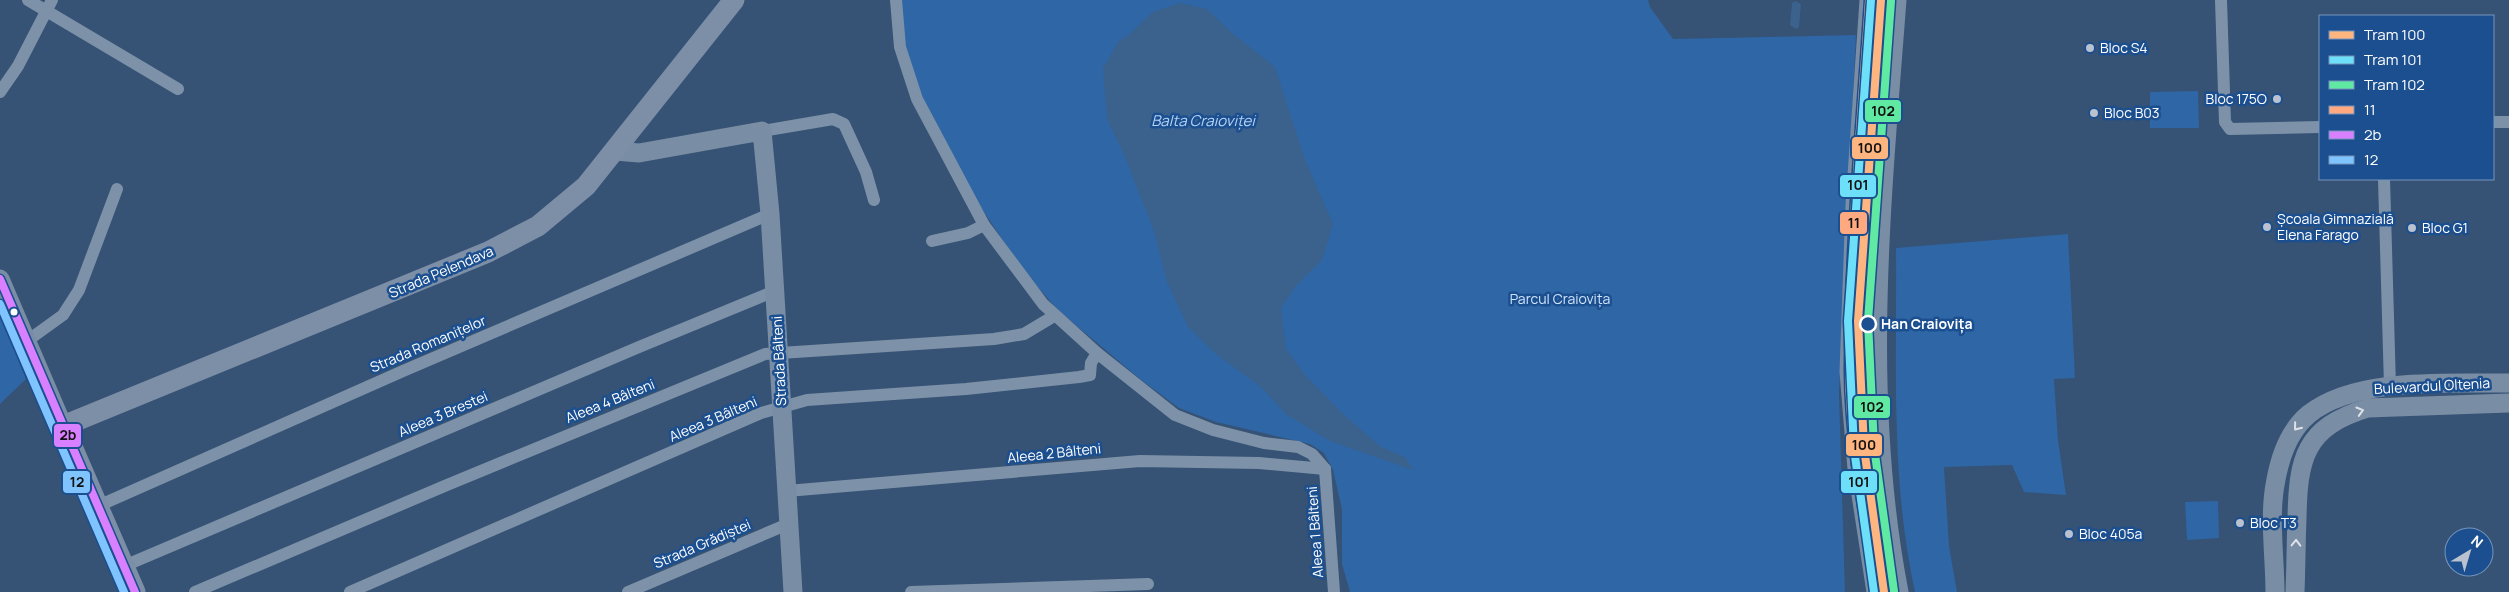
<svg xmlns="http://www.w3.org/2000/svg" width="2509" height="592" viewBox="0 0 2509 592" font-family="Manrope,sans-serif">
<rect width="100%" height="100%" fill="#365274"/>
<g fill="#2f66a5">
<polygon points="901,0 1648,0 1650,7 1673,39 1856,35 1839,393 1845,592 1350,592 1342,564 1342,509 1333,470 1324,453 1310,444 1216,422 1179,408 1140,379 1059,311 1024,272 968,188 922,96 905,46"/>
<polygon points="2198,91 2199,128 2150,128 2150,92"/>
<path d="M 2068,234 L 2075,378 L 2054,379 L 2058,440 L 2066,495 L 2024,492 L 2012,465 L 1944,467 L 1949,546 L 1957,592 L 1915,592 C 1890,478 1897,363 1896,248 Z"/>
<polygon points="0,316 26,379 0,404"/>
<polygon points="2218,501 2219,538 2187,540 2185,502"/>
</g>
<g fill="#3b618d">
<polygon points="1795,1 1801,4 1799,27 1796,29 1790,25 1792,3"/>
<polygon points="1180,3 1207,9 1232,33 1275,67 1305,160 1333,224 1322,260 1295,287 1281,308 1286,349 1306,376 1344,415 1381,447 1405,457 1413,470 1330,441 1287,415 1261,387 1217,355 1188,327 1167,282 1154,231 1123,152 1107,119 1103,68 1119,41 1130,34 1153,12"/>
</g>
<g fill="none" stroke-linecap="round" stroke-linejoin="round">
<g stroke="#7d92a8" stroke-width="12">
<polyline points="28,0 178,89"/>
<polyline points="896,0 900,47 917,99 984,225 1043,304 1097,353 1175,415 1213,430 1264,443 1298,447 1312,454 1325,469"/>
<polyline points="2221,0 2225,122 2230,129 2320,127"/>
<polyline points="0,92 18,66 52,0"/>
<polyline points="2493,122 2509,122"/>
<polyline points="762,131 833,119 844,124 866,172 874,200"/>
<polyline points="2384,179 2390,386"/>
<polyline points="932,241 968,233 984,225"/>
<polyline points="27,341 63,315 79,290 117,189"/>
<polyline points="1325,469 1334,592"/>
<polyline points="787,491 1140,461 1259,463 1325,469"/>
<polyline points="98,506 403,371 770,214"/>
<polyline points="124,566 639,347 775,291"/>
<polyline points="195,592 447,485 765,354 994,339 1024,334 1054,316"/>
<polyline points="350,592 761,413 807,400 966,389 1079,377 1090,375 1091,363 1097,353"/>
<polyline points="628,592 788,524"/>
<polyline points="911,592 1148,584"/>
</g>
<g stroke="#798da4" stroke-width="19">
<polyline points="1869,0 1855,205 1849,372 1857,469 1876,592"/>
<path d="M 1897,0 C 1882,197 1861,396 1899,592"/>
<polyline points="615,151 639,153 762,131 770,214 793,592"/>
<polyline points="0,279 63,426"/>
<path d="M 2275,592 C 2275,559 2269,518 2275,485 C 2279,460 2288,431 2309,414 C 2357,376 2450,384 2509,383"/>
<path d="M 2295,592 C 2296,568 2296,543 2297,519 C 2298,459 2304,427 2368,408 L 2509,403"/>
</g>
<polyline stroke="#7d8ea7" stroke-width="21" points="135,592 63,426 488,252 538,226 586,186 734,0"/>
<defs>
<path id="bus-1" d="M 1869,0 C 1861,123 1849,247 1849,370 C 1849,442 1865,521 1876,592"/>
<polyline id="bus-2" points="0,279 135,592"/>
<polyline id="bus-3" points="0,304 124,592"/>
</defs>
<use href="#bus-1" stroke="#1b4f8f" stroke-width="11"/>
<use href="#bus-2" stroke="#1b4f8f" stroke-width="11"/>
<use href="#bus-3" stroke="#1b4f8f" stroke-width="11"/>
<use href="#bus-1" stroke="#ffa980" stroke-width="8"/>
<use href="#bus-2" stroke="#d880ff" stroke-width="8"/>
<use href="#bus-3" stroke="#80c4ff" stroke-width="8"/>
<defs>
<polyline id="tram-1" points="1881,0 1858,321 1864,448 1884,592"/>
<polyline id="tram-2" points="1871,0 1848,321 1854,449 1874,592"/>
<polyline id="tram-3" points="1891,1 1868,321 1874,447 1894,591"/>
</defs>
<use href="#tram-1" stroke="#1b4f8f" stroke-width="11"/>
<use href="#tram-2" stroke="#1b4f8f" stroke-width="11"/>
<use href="#tram-3" stroke="#1b4f8f" stroke-width="11"/>
<use href="#tram-1" stroke="#ffb580" stroke-width="8"/>
<use href="#tram-2" stroke="#6ddff8" stroke-width="8"/>
<use href="#tram-3" stroke="#60e9a3" stroke-width="8"/>
</g>
<defs><path id="oneway-chevron" d="M-2-3.5L2.5 0L-2 3.5" fill="none" stroke-width="1.6" stroke-linecap="round" stroke-linejoin="round" transform="scale(1.25)"/></defs>
<g stroke="#dee2e8">
<use href="#oneway-chevron" transform="translate(2360 411) rotate(-16)"/>
<use href="#oneway-chevron" transform="translate(2297 427) rotate(129)"/>
<use href="#oneway-chevron" transform="translate(2296 543) rotate(-89)"/>
</g>
<g fill="#b9c2ce" stroke="#1b4f8f" stroke-width="2">
<circle cx="2090" cy="48" r="5"/>
<circle cx="2277" cy="99" r="5"/>
<circle cx="2094" cy="113" r="5"/>
<circle cx="2267" cy="227" r="5"/>
<circle cx="2412" cy="228" r="5"/>
<circle cx="2240" cy="523" r="5"/>
<circle cx="2069" cy="534" r="5"/>
</g>
<circle fill="#fff" stroke="#1b4f8f" stroke-width="2" cx="14" cy="312" r="4.5"/>
<circle fill="#1b4f8f" stroke="#fff" stroke-width="2.5" cx="1868" cy="324" r="8"/>
<g text-anchor="middle" stroke-width="5" stroke-linejoin="round" paint-order="stroke">
<g font-size="14" fill="#fff" stroke="#1b4f8f" text-anchor="start">
<text x="2100" y="53">Bloc S4</text>
<text x="2267" y="104" text-anchor="end">Bloc 175O</text>
<text x="2104" y="118">Bloc B03</text>
<text x="2277" y="224">Școala Gimnazială<tspan x="2277" dy="16">Elena Farago</tspan></text>
<text x="2422" y="233">Bloc G1</text>
<text x="2250" y="528">Bloc T3</text>
<text x="2079" y="539">Bloc 405a</text>
</g>
<g font-size="14" fill="#fff" stroke="#1b4f8f">
<text transform="translate(441 272) rotate(-23)" y="5">Strada Pelendava</text>
<text transform="translate(428 344) rotate(-23)" y="5">Strada Romanițelor</text>
<text transform="translate(779 361) rotate(-93)" y="5">Strada Bâlteni</text>
<text transform="translate(2432 386) rotate(-3)" y="5">Bulevardul Oltenia</text>
<text transform="translate(610 401) rotate(-22)" y="5">Aleea 4 Bâlteni</text>
<text transform="translate(443 414) rotate(-23)" y="5">Aleea 3 Brestei</text>
<text transform="translate(713 419) rotate(-23)" y="5">Aleea 3 Bâlteni</text>
<text transform="translate(1054 453) rotate(-6)" y="5">Aleea 2 Bâlteni</text>
<text transform="translate(1315 532) rotate(-94)" y="5">Aleea 1 Bâlteni</text>
<text transform="translate(702 544) rotate(-23)" y="5">Strada Grădiștei</text>
</g>
<g font-size="14" fill="#cfe3fa" stroke="#1b4f8f">
<text x="1560" y="304">Parcul Craiovița</text>
</g>
<g font-size="14" font-weight="bold" fill="#fff" stroke="#1b4f8f" text-anchor="start">
<text x="1881" y="329">Han Craiovița</text>
</g>
<g font-size="15" font-style="italic" fill="#b5d3f5" stroke="#1b4f8f">
<text x="1203" y="126">Balta Craioviței</text>
</g>
</g>
<g stroke="#1b4f8f" stroke-width="2">
<rect x="1864" y="99" width="38" height="24" rx="5" fill="#60e9a3"/>
<rect x="1851" y="136" width="38" height="24" rx="5" fill="#ffb580"/>
<rect x="1839" y="174" width="38" height="24" rx="5" fill="#6ddff8"/>
<rect x="1839" y="211" width="29" height="24" rx="5" fill="#ffa980"/>
<rect x="1853" y="395" width="38" height="24" rx="5" fill="#60e9a3"/>
<rect x="53" y="423" width="29" height="25" rx="5" fill="#d880ff"/>
<rect x="1845" y="433" width="38" height="24" rx="5" fill="#ffb580"/>
<rect x="1840" y="470" width="38" height="24" rx="5" fill="#6ddff8"/>
<rect x="62" y="470" width="29" height="24" rx="5" fill="#80c4ff"/>
</g>
<g font-size="14" text-anchor="middle" font-weight="bold" fill="#111">
<text x="1883" y="116">102</text>
<text x="1870" y="153">100</text>
<text x="1858" y="190">101</text>
<text x="1854" y="228">11</text>
<text x="1872" y="412">102</text>
<text x="68" y="440">2b</text>
<text x="1864" y="450">100</text>
<text x="1859" y="487">101</text>
<text x="77" y="487">12</text>
</g>
<rect x="2319" y="15" width="175" height="165" fill="#1b4f8f" stroke="#7695bc"/>
<rect x="2329" y="31" width="25" height="8" fill="#ffb580" stroke="#7695bc"/>
<text x="2364" y="40" font-size="15" fill="#ffffff">Tram 100</text>
<rect x="2329" y="56" width="25" height="8" fill="#6ddff8" stroke="#7695bc"/>
<text x="2364" y="65" font-size="15" fill="#ffffff">Tram 101</text>
<rect x="2329" y="81" width="25" height="8" fill="#60e9a3" stroke="#7695bc"/>
<text x="2364" y="90" font-size="15" fill="#ffffff">Tram 102</text>
<rect x="2329" y="106" width="25" height="8" fill="#ffa980" stroke="#7695bc"/>
<text x="2364" y="115" font-size="15" fill="#ffffff">11</text>
<rect x="2329" y="131" width="25" height="8" fill="#d880ff" stroke="#7695bc"/>
<text x="2364" y="140" font-size="15" fill="#ffffff">2b</text>
<rect x="2329" y="156" width="25" height="8" fill="#80c4ff" stroke="#7695bc"/>
<text x="2364" y="165" font-size="15" fill="#ffffff">12</text>
<g transform="translate(2469 552) rotate(38)"><circle r="24" fill="#1b4f8f" stroke="#7695bc"/>
<path d="M0-4L9 19L0 12L-9 19Z" fill="#b9c2ce"/>
<text y="-8" font-size="14" font-weight="bold" text-anchor="middle" fill="#ffffff">N</text>
</g>
</svg>
